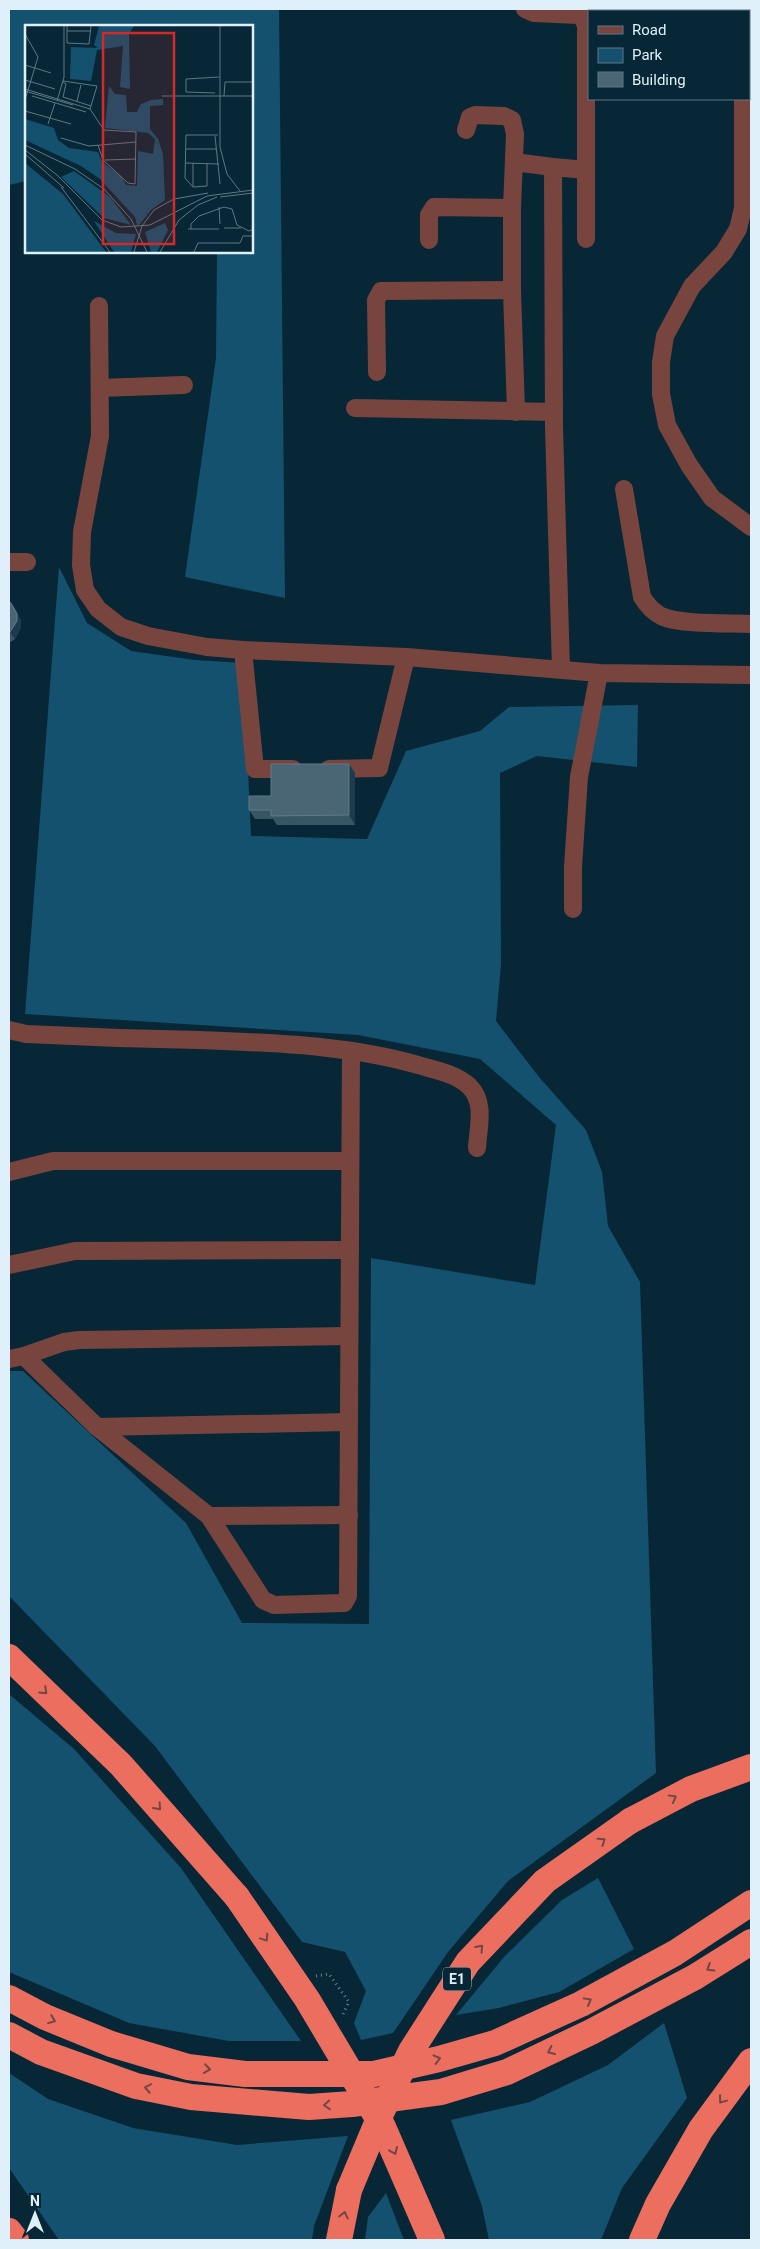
<svg xmlns="http://www.w3.org/2000/svg" width="760" height="2249" viewBox="0 0 760 2249" font-family="Roboto,sans-serif">
<rect width="100%" height="100%" fill="#082736"/>
<g fill="#13516f">
<polygon points="9,9 279,9 285,598 185,577 216,358 217,251 251,251 251,26 26,26 26,181 9,185"/>
<polygon points="59,567 87,623 131,651 195,660 243,663 251,836 367,839 406,751 480,731 509,707 638,705 637,767 537,756 500,773 501,964 496,1021 539,1077 586,1130 602,1172 608,1226 640,1282 656,1773 508,1881 448,1952 393,2033 361,2040 354,2023 366,1991 345,1952 302,1942 155,1746 9,1596 9,1371 23,1371 186,1523 242,1623 369,1624 371,1258 535,1285 556,1125 480,1059 358,1035 25,1014"/>
<polygon points="9,1694 74,1749 181,1868 301,2041 229,2041 129,2023 9,1972"/>
<polygon points="598,1878 634,1949 559,1992 499,2008 456,2015 504,1957 562,1900"/>
<polygon points="664,2023 687,2098 622,2188 601,2240 489,2240 482,2206 451,2120 530,2102 608,2065"/>
<polygon points="9,2073 48,2099 133,2128 237,2145 348,2136 314,2226 312,2240 59,2240 9,2168"/>
<polygon points="386,2193 404,2240 365,2240 368,2217"/>
</g>
<g fill="none" stroke-linecap="round" stroke-linejoin="round">
<polyline stroke="#68818d" stroke-width="3" stroke-dasharray="1 4" stroke-linecap="butt" points="316,1976 329,1974 349,2002 342,2016"/>
<g stroke="#78453e" stroke-width="18">
<polyline points="525,9 534,13 578,15 582,17 586,25 586,170 553,167 554,427 561,669"/>
<polyline points="747,11 748,9"/>
<polyline points="743,99 743,208 738,229 724,252 692,286 665,336 661,362 661,394 667,425 689,465 712,498 751,527"/>
<polyline points="466,130 470,117 475,115 504,116 512,120 515,134 512,208"/>
<polyline points="514,162 553,167"/>
<polyline points="586,239 586,170"/>
<polyline points="429,240 429,215 434,207 512,208 512,290"/>
<polyline points="99,306 100,436 82,532 81,565 85,590 98,609 121,627 148,636 207,647 243,650 406,657 599,673 751,675"/>
<polyline points="377,372 376,300 381,291 512,290 516,412"/>
<polyline points="100,388 184,385"/>
<polyline points="355,408 554,412"/>
<path d="M 624,489 L 642,597 C 647,605 652,611 661,616 C 680,625 729,623 751,624"/>
<polyline points="9,562 27,562"/>
<polyline points="243,650 255,769 293,769"/>
<polyline points="329,769 379,768 406,657"/>
<polyline points="573,909 573,867 579,777 599,673"/>
<path d="M 9,1030 L 26,1034 C 84,1037 142,1039 200,1040 C 275,1043 353,1045 425,1067 C 440,1071 457,1075 469,1086 C 486,1102 478,1128 477,1148"/>
<polyline points="9,1172 53,1161 350,1161"/>
<polyline points="9,1265 75,1251 350,1250"/>
<polyline points="24,1356 64,1342 79,1340 349,1336"/>
<polyline points="9,1359 24,1356 97,1427 209,1516 263,1600 274,1605 344,1603 348,1596 351,1051"/>
<polyline points="97,1427 349,1422"/>
<polyline points="209,1516 349,1515"/>
</g>
<g stroke="#ec6e5e" stroke-width="26">
<polyline points="9,1657 121,1765 237,1897"/>
<polyline points="630,1821 691,1789 751,1767"/>
<polyline points="9,1998 45,2017 111,2044 188,2067 245,2074 374,2074 439,2059 495,2043 581,2004 675,1953 751,1903"/>
<polyline points="9,2035 41,2052 136,2086 191,2097 249,2102 309,2107 352,2104 441,2092 507,2072 591,2032 695,1977 751,1942"/>
<polyline points="9,2231 16,2240"/>
<polyline points="339,2240 349,2190"/>
<polyline points="642,2240 658,2204 701,2129 751,2061"/>
</g>
<g stroke="#ec6e5e" stroke-width="26">
<polyline points="237,1897 307,1999 383,2127 432,2240"/>
<polyline points="349,2190 382,2111 411,2051 468,1962 545,1881 630,1821"/>
</g>
</g>
<g fill="#385564">
<polygon points="9,602 16,610 21,621 21,628 15,639 9,643"/>
<polygon points="349,764 355,773 355,825 277,825 273,819 255,819 249,810"/>
</g>
<g fill="#1d3b4b">
<polygon points="11,603 16,610 21,621 21,628 15,639 10,632"/>
<polygon points="349,764 355,773 355,825 349,815"/>
</g>
<g fill="#4a6574" stroke="#617b89">
<polygon points="9,602 11,603 17,614 17,621 10,632 9,633"/>
<polygon points="271,764 349,764 349,815 271,816 271,810 249,810 249,796 271,796"/>
</g>
<defs><path id="oneway-chevron" d="M-2-3.5L2.5 0L-2 3.5" fill="none" stroke-width="1.6" stroke-linecap="round" stroke-linejoin="round" transform="scale(1.25)"/></defs>
<g stroke="#6f4748">
<use href="#oneway-chevron" transform="translate(44 1691) rotate(44)"/>
<use href="#oneway-chevron" transform="translate(673 1798) rotate(-29)"/>
<use href="#oneway-chevron" transform="translate(158 1807) rotate(48)"/>
<use href="#oneway-chevron" transform="translate(602 1841) rotate(-35)"/>
<use href="#oneway-chevron" transform="translate(265 1938) rotate(56)"/>
<use href="#oneway-chevron" transform="translate(480 1948) rotate(-48)"/>
<use href="#oneway-chevron" transform="translate(710 1968) rotate(148)"/>
<use href="#oneway-chevron" transform="translate(588 2001) rotate(-29)"/>
<use href="#oneway-chevron" transform="translate(52 2020) rotate(22)"/>
<use href="#oneway-chevron" transform="translate(551 2051) rotate(155)"/>
<use href="#oneway-chevron" transform="translate(437 2059) rotate(-14)"/>
<use href="#oneway-chevron" transform="translate(207 2069) rotate(8)"/>
<use href="#oneway-chevron" transform="translate(148 2088) rotate(-169)"/>
<use href="#oneway-chevron" transform="translate(722 2100) rotate(127)"/>
<use href="#oneway-chevron" transform="translate(327 2105) rotate(176)"/>
<use href="#oneway-chevron" transform="translate(394 2151) rotate(67)"/>
<use href="#oneway-chevron" transform="translate(344 2215) rotate(-78)"/>
</g>
<g text-anchor="middle" stroke-width="4" stroke-linejoin="round" paint-order="stroke">
<rect fill="#082736" stroke="#9eb4bf" stroke-width="1" x="443" y="1967.5" width="28" height="23" rx="4"/>
<g font-size="14" font-weight="bold" fill="#dff0fa">
<text x="457" y="1984">E1</text>
</g>
</g>
<g transform="translate(25 25)">
<rect width="228" height="228" fill="#082736"/>
<path d="M 74,1 L 109,1 L 104,9 L 105,64 L 95,62 L 98,21 L 72,25 L 66,56 L 45,54 L 46,22 L 73,23 L 69,20 ZM 84,61 L 90,69 L 101,70 L 102,87 L 112,87 L 116,79 L 126,75 L 138,74 L 138,80 L 125,81 L 125,104 L 133,114 L 138,129 L 140,175 L 126,185 L 115,199 L 112,200 L 110,192 L 75,154 L 56,141 L 0,115 L 0,94 L 29,103 L 33,115 L 44,123 L 73,127 L 77,137 L 96,151 L 101,160 L 112,161 L 113,126 L 128,129 L 130,114 L 123,108 L 80,103 ZM 0,138 L 38,169 L 81,227 L 0,227 ZM 49,146 L 85,172 L 106,200 L 79,193 L 36,152 ZM 69,196 L 91,208 L 111,209 L 106,227 L 89,227 ZM 140,198 L 143,205 L 132,227 L 126,227 L 120,207 Z" fill="#13516f"/>
<path fill="none" stroke="#5e7784" stroke-width="1" d="M 42,1 L 42,18 L 64,19 L 66,1M 195,1 L 195,122 L 202,149 L 215,166M 42,6 L 66,6M 0,9 L 13,32 L 0,75M 0,40 L 26,48M 0,55 L 30,64M 38,56 L 72,61 L 65,84M 38,57 L 41,59 L 38,72 L 66,81M 0,64 L 65,84 L 79,105 L 111,107 L 110,159 L 103,158 L 78,135 L 73,120M 0,66 L 48,80M 190,68 L 161,67 L 161,54 L 194,52M 7,71 L 61,87M 137,71 L 228,71M 199,71 L 200,57 L 228,57M 32,76 L 39,52 L 39,1M 52,76 L 56,60M 0,86 L 46,99M 23,99 L 30,78M 190,111 L 195,159M 36,113 L 64,121 L 111,117M 0,120 L 50,144 L 79,164 L 106,194 L 122,227M 161,124 L 191,124M 0,125 L 32,150 L 77,195 L 96,202 L 125,200 L 182,171 L 228,165M 0,129 L 39,163M 80,135 L 111,134M 160,138 L 194,139M 182,138 L 182,161 L 168,162 L 160,153 L 161,110 L 193,110M 168,161 L 168,138M 36,162 L 85,227M 195,172 L 228,168M 194,182 L 195,199M 199,203 L 216,203M 163,204 L 194,204M 166,204 L 166,199 L 174,191 L 199,182 L 207,184 L 212,200 L 224,206 L 228,204M 109,227 L 117,201 L 129,185 L 149,174 L 183,168M 135,227 L 154,195 L 173,180 L 192,172M 169,227 L 173,218 L 215,218 L 218,211 L 228,211"/>
<path fill="#d62828" fill-opacity="0.15" stroke="#d62828" stroke-width="2.5" d="M 78,8 L 149,8 L 149,219 L 78,219 Z"/>
<rect width="228" height="228" fill="none" stroke="#dff0fa" stroke-width="2.5"/>
</g>
<rect width="760" height="2249" fill="none" stroke="#dff0fa" stroke-width="20"/>
<rect x="588" y="10" width="162" height="90" fill="#082736" stroke="#5e7784"/>
<rect x="598" y="26" width="25" height="8" fill="#78453e" stroke="#5e7784"/>
<text x="632" y="35" font-size="15" fill="#dff0fa">Road</text>
<rect x="598" y="48" width="25" height="15" fill="#13516f" stroke="#5e7784"/>
<text x="632" y="60" font-size="15" fill="#dff0fa">Park</text>
<rect x="598" y="72" width="25" height="15" fill="#4a6574" stroke="#5e7784"/>
<text x="632" y="85" font-size="15" fill="#dff0fa">Building</text>
<g transform="translate(35 2214)" stroke="#082736" stroke-width="4" paint-order="stroke">
<path d="M0-4L9 19L0 12L-9 19Z" fill="#dff0fa"/>
<text y="-8" font-size="14" font-weight="bold" text-anchor="middle" fill="#dff0fa">N</text>
</g>
</svg>
